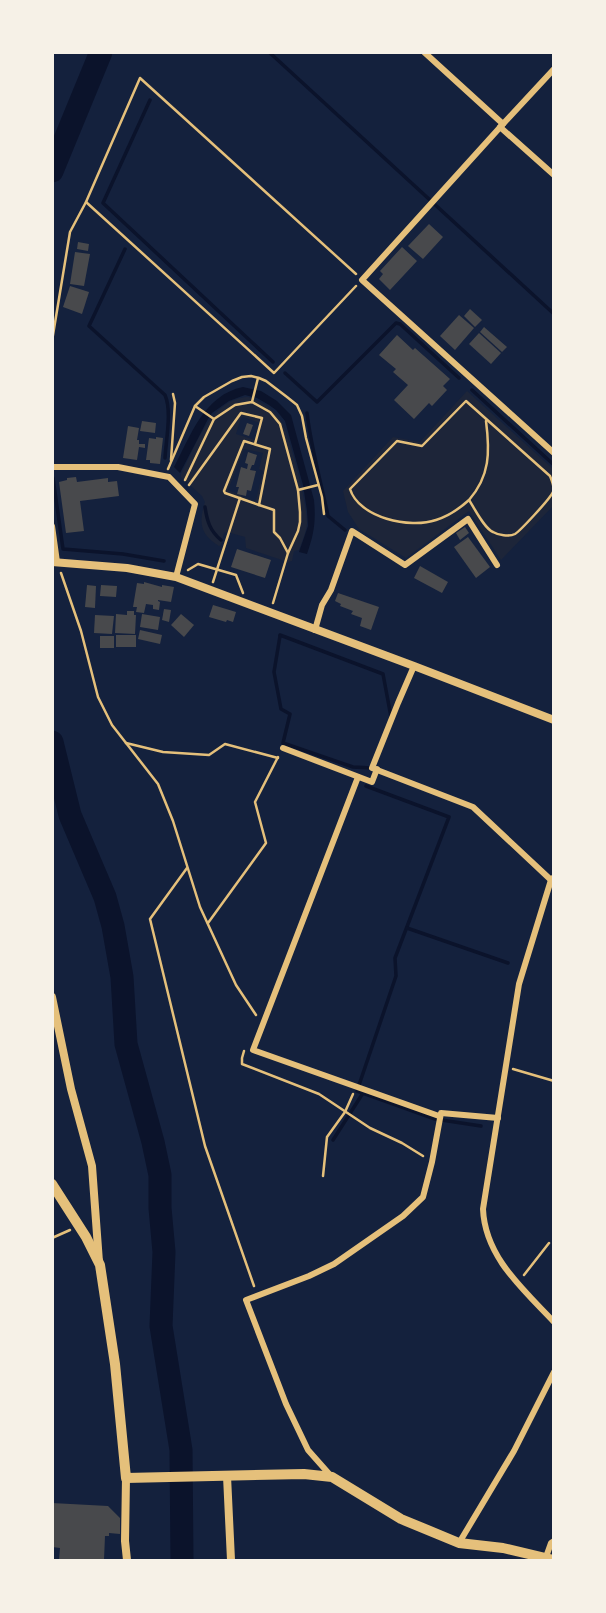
<svg xmlns="http://www.w3.org/2000/svg" width="606" height="1613" viewBox="0 0 606 1613" font-family="'Varela Round',sans-serif">
<rect width="100%" height="100%" fill="#14213d"/>
<g fill="#1d2539" fill-rule="evenodd">
<polygon points="467,391 553,469 553,506 501,560 469,511 406,558 359,529 348,512 343,491 393,437 420,442"/>
<path d="M 248,397 C 259,400 272,408 279,418 C 289,430 308,507 307,524 C 306,533 302,542 299,550 L 294,551 L 292,561 L 288,562 L 246,548 L 245,537 L 227,532 L 224,533 L 221,545 L 219,546 C 199,534 199,522 205,502 L 202,496 L 181,477 L 181,474 C 196,446 210,399 248,397 ZM 243,417 L 260,423 L 255,440 L 236,434 L 241,418 ZM 244,449 L 263,453 L 259,469 L 263,471 L 256,500 L 254,501 L 228,490 Z"/>
</g>
<path fill="#0b132b" d="M 243,387 L 261,391 L 277,401 L 291,415 L 314,500 C 316,522 314,534 307,554 L 299,552 L 308,526 L 307,511 L 303,485 L 285,421 L 276,410 L 269,405 L 257,398 L 245,395 L 229,401 L 212,413 L 208,419 L 180,473 L 174,467 C 191,435 204,395 243,387 Z"/>
<g fill="none" stroke-linecap="round" stroke-linejoin="round">
<g stroke="#0b132b" stroke-width="3.5">
<polyline points="269,52 554,314"/>
<polyline points="150,100 103,203 273,362"/>
<path d="M 125,249 L 89,326 L 165,395 C 172,411 166,440 165,458"/>
<polyline points="285,373 317,402 396,323 400,324 459,378"/>
<polyline points="472,390 554,465"/>
<path d="M 307,413 C 311,448 321,482 328,516 L 345,530"/>
<polyline points="53,478 63,549 123,554 164,561"/>
<path d="M 205,507 C 207,521 210,531 221,540"/>
<polyline points="280,635 383,674 391,717"/>
<polyline points="280,636 274,672 281,709 290,714 283,743 353,767 372,768"/>
<polyline points="366,786 449,817 395,958 396,976 357,1091 435,1119 481,1126"/>
<polyline points="407,928 508,963"/>
<polyline points="333,1140 363,1093"/>
</g>
<g stroke="#0b132b" stroke-width="23">
<polyline points="52,171 101,52"/>
<polyline points="52,742 70,815 105,897 113,926 122,977 126,1044 153,1142 160,1175 160,1208 164,1252 161,1326 181,1450 182,1560"/>
</g>
</g>
<g fill="#48494c">
<polygon points="429,224 443,237 423,259 408,246"/>
<polygon points="78,242 89,244 88,251 77,249"/>
<polygon points="402,247 417,261 390,290 379,279 383,274 380,271"/>
<polygon points="75,252 90,254 84,286 70,284"/>
<polygon points="70,286 89,292 82,314 63,307"/>
<polygon points="470,309 482,320 475,327 464,316"/>
<polygon points="459,315 474,328 455,350 440,336"/>
<polygon points="484,327 507,347 502,352 480,332"/>
<polygon points="479,333 501,353 491,364 469,344"/>
<polygon points="397,335 413,350 415,348 450,379 443,386 447,390 432,406 429,403 414,419 394,400 408,385 393,372 396,369 379,355"/>
<polygon points="142,421 156,423 155,433 140,431"/>
<polygon points="247,423 253,425 249,436 243,434"/>
<polygon points="128,426 139,428 137,440 139,440 139,444 145,444 145,448 139,447 137,460 123,458"/>
<polygon points="156,437 163,438 160,464 150,463 150,460 146,460 149,438 156,439"/>
<polygon points="248,452 257,455 254,465 252,465 250,470 256,471 251,491 247,490 246,496 237,494 239,487 236,487 241,467 247,469 248,464 245,463"/>
<polygon points="76,477 77,482 108,478 108,482 117,481 119,496 80,501 84,531 66,533 59,482 67,480 67,478"/>
<polygon points="465,527 469,533 460,540 456,533"/>
<polygon points="468,537 490,567 476,578 454,547"/>
<polygon points="237,549 271,560 265,578 231,567"/>
<polygon points="420,566 448,582 442,593 414,578"/>
<polygon points="144,582 162,587 162,585 174,587 171,602 158,600 158,601 160,602 159,610 153,609 153,605 146,604 144,613 136,612 137,607 133,607 137,583 144,584"/>
<polygon points="87,585 96,586 95,608 85,607"/>
<polygon points="101,585 117,586 116,597 100,596"/>
<polygon points="338,593 379,607 371,630 360,626 362,618 351,614 353,611 340,606 341,604 335,601"/>
<polygon points="213,605 236,612 233,622 227,620 226,622 209,617"/>
<polygon points="164,609 171,610 169,622 162,620"/>
<polygon points="127,611 134,611 134,615 136,615 135,634 115,633 116,614 127,615"/>
<polygon points="142,614 160,617 158,630 140,627"/>
<polygon points="181,614 194,625 184,637 171,625"/>
<polygon points="95,615 114,616 112,634 94,633"/>
<polygon points="140,630 162,635 160,644 138,639"/>
<rect x="116" y="635" width="20" height="12"/>
<rect x="100" y="636" width="14" height="12"/>
<polygon points="52,1503 108,1506 120,1518 120,1534 109,1533 109,1536 105,1536 104,1560 59,1560 60,1548 52,1547"/>
</g>
<g fill="none" stroke-linecap="round" stroke-linejoin="round">
<g stroke="#e5c07b" stroke-width="2.5">
<polyline points="86,202 274,373 356,286"/>
<polyline points="52,341 70,232 86,202 140,78 356,274"/>
<path d="M 466,401 L 550,476 C 552,481 555,487 553,492 C 550,499 520,531 515,534 C 509,537 498,535 493,532 C 484,528 475,509 469,500 C 459,509 449,516 436,520 C 410,529 359,518 350,489 L 397,441 L 422,446 Z"/>
<polyline points="252,402 258,378"/>
<polyline points="214,419 235,405 252,402 270,412 280,424 298,490 300,512 300,522 298,531 288,553"/>
<polygon points="244,441 270,449 259,505 225,493 224,491"/>
<polyline points="171,460 175,403 173,394"/>
<polyline points="168,469 195,406 204,397 232,381 242,377 251,376 259,378 266,381 287,397 297,405 302,416 306,438 322,497 324,514"/>
<polyline points="185,480 214,419 195,406"/>
<polyline points="189,485 241,413 262,418 255,444"/>
<polyline points="298,490 318,485"/>
<path d="M 469,500 C 490,476 490,452 486,421"/>
<polyline points="259,505 274,510 274,532 280,538 288,553 273,603"/>
<polyline points="188,570 198,564 236,575 243,593"/>
<polyline points="61,573 81,631 98,697 112,725 158,784 173,821 200,907 236,985 256,1015"/>
<polyline points="213,582 240,498"/>
<polyline points="126,743 163,752 209,755 225,744 278,758"/>
<polyline points="187,868 150,919 205,1146 254,1286"/>
<polyline points="208,923 266,843 255,802 278,757"/>
<polyline points="244,1051 242,1058 242,1064 319,1094 370,1128 402,1143 423,1156"/>
<polyline points="513,1069 554,1081"/>
<polyline points="323,1176 327,1137 345,1112 353,1094"/>
<polyline points="52,1238 70,1230"/>
<polyline points="524,1275 549,1243"/>
</g>
<g stroke="#e5c07b" stroke-width="6">
<polyline points="424,52 503,124 362,280 554,453"/>
<polyline points="503,124 554,69"/>
<polyline points="500,127 554,175"/>
<polyline points="52,467 118,467 169,477 195,504 176,577"/>
<polyline points="52,526 57,562"/>
<polyline points="315,630 322,605 331,590 352,531 405,565 468,519 497,565"/>
<polyline points="414,666 398,703 372,768 473,807 551,880"/>
<polyline points="283,748 372,782 377,769"/>
<polyline points="358,777 253,1050 439,1116"/>
<path d="M 554,877 L 551,880 L 519,984 L 483,1209 C 485,1257 523,1289 554,1322"/>
<polyline points="331,1476 308,1450 286,1404 246,1300 309,1276 334,1264 403,1216 423,1197 432,1162 441,1113 498,1118"/>
<polyline points="459,1543 514,1451 554,1372"/>
<polyline points="546,1557 551,1543 554,1541"/>
</g>
<g stroke="#e5c07b" stroke-width="8">
<polyline points="52,562 127,568 176,577 414,666 554,720"/>
<polyline points="52,997 71,1089 92,1166 99,1262"/>
<polyline points="227,1476 231,1560"/>
<polyline points="126,1478 125,1541 127,1560"/>
</g>
<polyline stroke="#e5c07b" stroke-width="10" points="52,1184 86,1237 100,1265 115,1364 126,1478 304,1474 332,1477 401,1519 459,1543 503,1548 554,1560"/>
</g>
<rect width="606" height="1613" fill="none" stroke="#f6f1e7" stroke-width="108"/>
</svg>
